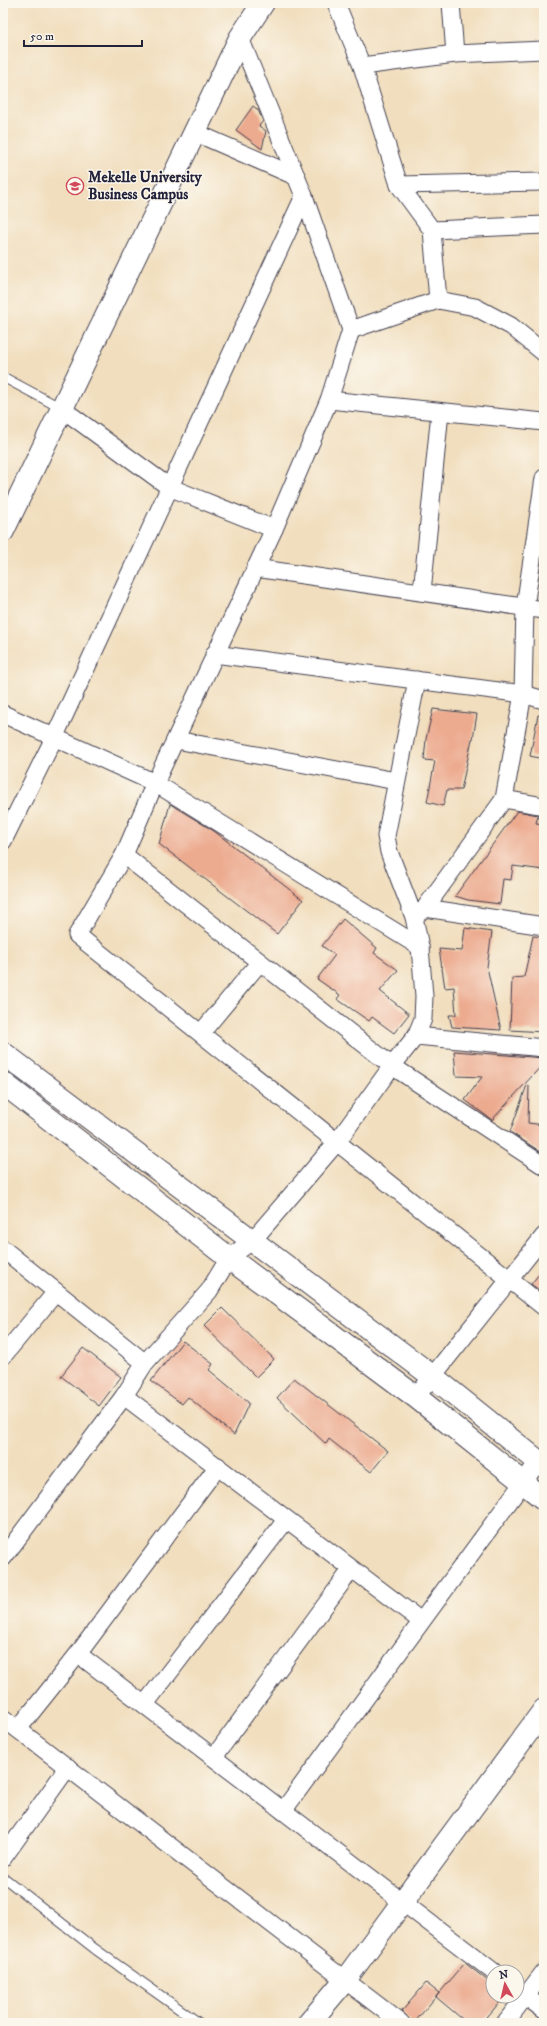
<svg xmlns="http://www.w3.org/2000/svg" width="547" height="2026" viewBox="0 0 547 2026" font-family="'IM FELL DW Pica',serif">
<rect width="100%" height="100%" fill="#fbf7ec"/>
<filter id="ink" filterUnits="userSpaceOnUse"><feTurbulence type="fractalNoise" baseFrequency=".025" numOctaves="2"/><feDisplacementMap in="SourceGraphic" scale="8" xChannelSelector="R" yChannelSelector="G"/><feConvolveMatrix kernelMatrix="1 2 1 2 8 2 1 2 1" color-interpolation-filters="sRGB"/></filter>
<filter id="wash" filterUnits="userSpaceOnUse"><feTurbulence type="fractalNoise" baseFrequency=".012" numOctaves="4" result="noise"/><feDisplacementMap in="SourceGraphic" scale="16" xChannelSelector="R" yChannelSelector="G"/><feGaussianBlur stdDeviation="0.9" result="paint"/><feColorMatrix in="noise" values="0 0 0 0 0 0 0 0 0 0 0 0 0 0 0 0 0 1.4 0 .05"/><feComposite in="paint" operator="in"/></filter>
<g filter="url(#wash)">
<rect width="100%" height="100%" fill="#f1debe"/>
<g id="blocks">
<g fill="#ecaa8f">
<polygon points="253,106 258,110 263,121 259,126 266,131 262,149 236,130"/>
<polygon points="433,709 477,714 473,739 472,739 461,790 447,790 443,806 427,802 435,761 424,760 426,739"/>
<polygon points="538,715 544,716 544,759 530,756"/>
<polygon points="170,804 214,831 303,900 277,934 159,844"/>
<polygon points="517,811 538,815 536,823 544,824 544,870 513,866 511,880 503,879 500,904 468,900 455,896"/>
<polygon points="343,919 377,948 374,953 398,970 380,991 409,1014 394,1033 372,1017 369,1021 337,999 340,995 317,979 335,955 322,946"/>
<polygon points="465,928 492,932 487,967 501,1030 452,1027 449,1015 456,1015 454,987 445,988 439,949 462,951"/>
<polygon points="533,936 544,937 544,1032 510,1030 512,978 524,977"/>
<polygon points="454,1051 544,1058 544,1063 492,1120 465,1100 482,1077 456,1076"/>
<polygon points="527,1085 529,1086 528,1123 544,1125 544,1154 510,1132"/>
<polygon points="544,1268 544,1294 531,1284"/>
<polygon points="222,1308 274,1359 256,1377 204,1326"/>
<polygon points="183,1341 213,1364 209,1370 249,1403 234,1435 188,1397 182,1404 151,1381"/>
<polygon points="83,1348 121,1377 99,1406 61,1376"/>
<polygon points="294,1378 388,1451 371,1472 329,1439 326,1444 277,1398"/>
<polygon points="465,1963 493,1985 493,1996 505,1996 482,2023 467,2023 436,1997"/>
<polygon points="426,1983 439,1993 414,2023 412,2023 402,2011"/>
</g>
</g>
</g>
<g filter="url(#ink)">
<use href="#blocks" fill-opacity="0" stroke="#413e4f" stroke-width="1"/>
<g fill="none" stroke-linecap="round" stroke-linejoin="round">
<defs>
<g id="lane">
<polyline points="3,377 61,408"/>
<polyline points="3,1877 95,1949 199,2023"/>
</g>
<g id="street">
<polyline points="336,3 362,66 399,185 432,230 438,300"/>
<polyline points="451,3 455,54"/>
<polyline points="240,38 304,196 351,330 329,400 274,529 155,783 124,855 77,935 544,1307"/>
<polyline points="362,66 455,54 544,50"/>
<polyline points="194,132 297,177"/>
<polyline points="399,185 544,182"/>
<polyline points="432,230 544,225"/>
<polyline points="351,330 438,300 475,307 511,326 544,353"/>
<polyline points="329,400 544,422"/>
<polyline points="61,408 169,487 274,529"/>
<polyline points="255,568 544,610"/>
<polyline points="422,592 440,412"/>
<polyline points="214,654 523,694 544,700"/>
<polyline points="3,714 155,783 420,947"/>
<polyline points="176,740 396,781"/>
<polyline points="504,799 544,806"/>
<polyline points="3,841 54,738 304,196"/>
<polyline points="124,855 392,1066 544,1166"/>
<polyline points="425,908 544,926"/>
<polyline points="414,917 425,908 504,799 523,694 525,607 544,478"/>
<polyline points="201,1033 260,962"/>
<polyline points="416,1036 544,1048"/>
<polyline points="3,1249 145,1363"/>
<polyline points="3,1356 56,1292"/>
<polyline points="124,1396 421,1621"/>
<polyline points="416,1397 544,1236"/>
<polyline points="3,1558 124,1396 145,1363 209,1291 229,1258 253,1240 337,1142 392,1066 416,1036 423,1019 424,996 420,947 414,917 389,852 386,836 417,680"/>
<polyline points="78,1654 494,1972"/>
<polyline points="145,1704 286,1520"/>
<polyline points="3,1718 401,2023"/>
<polyline points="18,1729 78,1654 218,1466"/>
<polyline points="214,1757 351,1570"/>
<polyline points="283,1811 538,1462"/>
<polyline points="3,1858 68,1767"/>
<polyline points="517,1990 544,2010"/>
<polyline points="505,2023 544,1972"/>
</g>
<g id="secondary">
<polyline points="3,531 240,38 263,3"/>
<polyline points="3,1053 432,1376 544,1466"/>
<polyline points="3,1083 229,1258 416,1397 544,1499"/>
<polyline points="309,2023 345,1980 544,1710"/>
</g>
</defs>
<use href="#lane" stroke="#413e4f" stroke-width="11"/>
<use href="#street" stroke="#413e4f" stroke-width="19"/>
<use href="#secondary" stroke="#413e4f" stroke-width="24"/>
<use href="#lane" stroke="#fff" stroke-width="9"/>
<use href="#street" stroke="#fff" stroke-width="17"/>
<use href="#secondary" stroke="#fff" stroke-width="22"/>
</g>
</g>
<defs>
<symbol id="university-ring" viewBox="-11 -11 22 22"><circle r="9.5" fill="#fbf7ec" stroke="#d1495b" stroke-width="1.5"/><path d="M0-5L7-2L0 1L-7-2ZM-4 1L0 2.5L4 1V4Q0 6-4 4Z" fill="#d1495b"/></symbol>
</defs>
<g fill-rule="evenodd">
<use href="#university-ring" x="65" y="176" width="20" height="20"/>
</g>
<g text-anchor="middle" stroke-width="3" stroke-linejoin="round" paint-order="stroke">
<g font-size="15" font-weight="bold" fill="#22223b" stroke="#fbf7ec" text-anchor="start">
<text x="88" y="182">Mekelle University<tspan x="88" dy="17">Business Campus</tspan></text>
</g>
</g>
<rect width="547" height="2026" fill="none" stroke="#fbf7ec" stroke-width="16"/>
<g transform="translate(505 1984) rotate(352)"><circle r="19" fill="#fbf7ec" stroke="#a4a2a5"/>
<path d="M0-3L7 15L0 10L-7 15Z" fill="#d1495b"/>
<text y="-6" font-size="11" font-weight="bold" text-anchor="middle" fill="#22223b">N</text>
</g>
<path d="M24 40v6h118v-6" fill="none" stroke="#22223b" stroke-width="2"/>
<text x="30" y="40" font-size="12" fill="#22223b" stroke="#fbf7ec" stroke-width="3" paint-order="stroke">50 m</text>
</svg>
